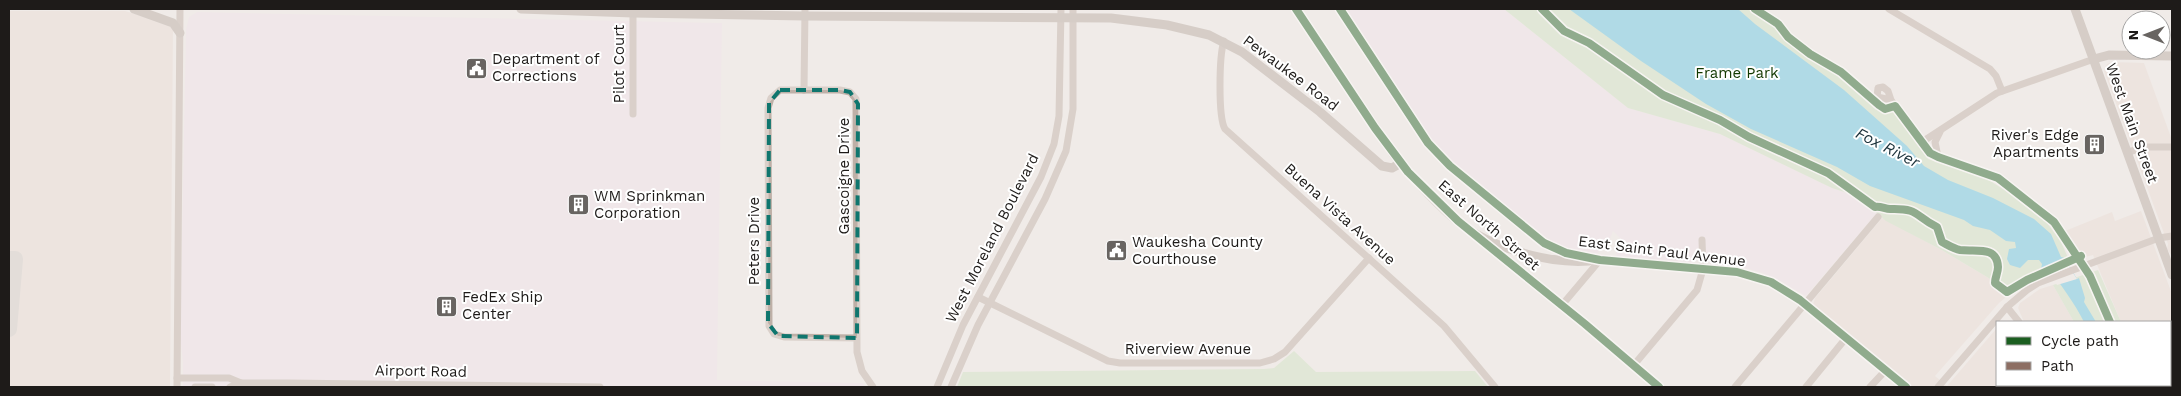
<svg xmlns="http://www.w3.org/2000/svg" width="2181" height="396" viewBox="0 0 2181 396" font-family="'Work Sans',sans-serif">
<rect width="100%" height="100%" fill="#f0ebe8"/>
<g fill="#e8dcd6">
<polygon points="9,11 125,11 167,23 173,30 170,387 9,387"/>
<polygon points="2113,62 2144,63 2172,140 2172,256 2167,249 2168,244 2104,71 2107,64"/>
<polygon points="2141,211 2172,294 2172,387 2138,387 2137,385 2170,385 2170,322 2121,322 2093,255 2085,257 2080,255 2065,231 2112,212 2115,221"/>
<polygon points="1882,218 1940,249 2012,292 1999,303 1935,376 1947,386 1997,328 1997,385 2089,385 2089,387 1913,387 1813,305 1815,298"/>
<polygon points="2053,285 2074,322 2024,322 2018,308 2020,303 2040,289"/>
</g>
<g fill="#efe3ea">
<polygon points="1345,9 1504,9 1628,108 1720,134 1832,188 1857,196 1877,213 1806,296 1782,282 1763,273 1746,268 1710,264 1707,261 1706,253 1698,252 1696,260 1691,263 1617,257 1616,252 1624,242 1613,231 1610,239 1597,254 1562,247 1545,238 1522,221 1448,159 1427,136"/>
<polygon points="197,12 722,23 717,380 863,383 865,387 183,387 183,363 180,336 186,29 189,17"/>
</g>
<g fill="#cee3c3">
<polygon points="1504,9 1760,9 1780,22 1791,37 1798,41 1807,51 1819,58 1833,61 1864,86 1876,100 1886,103 1928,159 1987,179 2003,189 2047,223 2060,240 2070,262 2028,281 2012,292 1940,249 1886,221 1857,196 1832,188 1720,134 1628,108"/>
<polygon points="2098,270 2121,322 2074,322 2053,285"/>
<polygon points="1294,351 1316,372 1475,371 1488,387 957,387 963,372 1264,369 1274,368"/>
</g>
<path fill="#63c6e4" d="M 1569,9 L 1738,9 L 1755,24 L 1844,90 L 1907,146 L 1924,166 L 1948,180 L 1993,198 L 2034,219 L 2051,234 L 2061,257 L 2065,258 L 2077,279 L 2079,278 L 2085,298 L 2084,302 L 2096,322 L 2084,322 C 2074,302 2062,287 2049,268 L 2041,269 L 2042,264 L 2039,260 L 2028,260 L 2020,268 L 2010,265 L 2007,259 L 2009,249 L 2016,248 L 2015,242 L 2006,241 L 1990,230 L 1973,226 L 1964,220 L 1870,186 L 1837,167 L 1751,129 L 1706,104 L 1641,61 Z"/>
<polygon fill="#f0ebe8" points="2066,262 2077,279 2057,285 2048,271 2045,272 2043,270"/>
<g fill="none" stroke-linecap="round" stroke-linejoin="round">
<polyline stroke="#d2ccc8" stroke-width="16" points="9,259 15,259 9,329"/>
<g stroke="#beb0a7" stroke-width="7">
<polyline points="1889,9 1990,69 1996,76 2002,91"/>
<path d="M 1224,41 C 1219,56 1218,117 1225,129 L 1444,326 L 1495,387"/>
<polyline points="804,90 805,9"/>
<polyline points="1891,100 1877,97 1878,88 1883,87 1888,91 1891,100 1930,153 1938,157 1998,178 2054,222 2090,276 2110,322"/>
<polyline points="633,114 633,13"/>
<polyline points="1922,142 1997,93 2094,59"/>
<polyline points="2128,152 2147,147 2172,147"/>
<polyline points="1938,157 1935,142 1940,132"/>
<polyline points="1484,241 1585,324 1659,387"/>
<polyline points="978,297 1108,361 1120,363 1260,363 1274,359 1285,352 1369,258"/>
<polyline points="1562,305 1600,260"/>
<polyline points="2007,307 2019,322"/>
<polyline points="857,338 784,337 774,334 769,326 768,108 771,98 780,90 840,90 850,92 856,99 857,352 862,371 873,387"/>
<polyline points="1633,366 1697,290 1703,269 1702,240"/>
<polyline points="177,378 229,378 241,383"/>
<polyline points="2051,385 2052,387"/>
<polyline points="2128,385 2129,387"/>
<polyline points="177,387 180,9"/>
<polyline points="195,387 212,387"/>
<polyline points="230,387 241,383 287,383 600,387"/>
<polyline points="937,387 963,325 1041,177 1054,144 1059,116 1061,9"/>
<polyline points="951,387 978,325 1045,199 1066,151 1073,109 1073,9"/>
<polyline points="1735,387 1878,217"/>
<polyline points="1806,387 1846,338"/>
<polyline points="1870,387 1885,371"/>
<polyline points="1938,387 2007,307 2027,290 2038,283 2159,238 2172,236"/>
</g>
<g stroke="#b5a9a1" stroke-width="9">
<polyline points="134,9 173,23 180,33"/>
<polyline points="521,9 633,13 805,16 1111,18 1167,25 1209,35 1242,52 1320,112 1382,166 1392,168 1401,163"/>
<path d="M 1296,9 L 1394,155 C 1413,178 1435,203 1458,222 C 1491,248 1548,264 1589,261"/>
<polyline points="1340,9 1428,143 1450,166 1544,243 1566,253 1600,260 1737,272 1771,282 1800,300 1906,387"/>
<polyline points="2075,9 2172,275"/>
<polyline points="2094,59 2109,55 2172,56"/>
</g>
<polyline stroke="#8d6e63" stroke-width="6" stroke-dasharray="12 6" stroke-linecap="butt" points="2170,332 2172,331"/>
<defs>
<g id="cycleway">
<polyline points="1296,9 1375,128 1408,172 1458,221 1585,324 1659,387"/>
<polyline points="1340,9 1428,143 1450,166 1544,243 1566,253 1600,260 1737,272 1771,282 1800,300 1906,387"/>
<path d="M 1542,9 L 1564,31 L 1589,43 L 1663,95 L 1720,120 L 1749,137 L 1828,173 L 1875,207 C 1881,206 1885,209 1890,209 C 1920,208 1914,216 1937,227 L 1942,242 C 1948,245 1954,249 1960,250 C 1975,252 1997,245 1998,267 C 1998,273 1995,277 1995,283 L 2007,292 L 2027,280 L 2081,256"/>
<polyline points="1755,9 1778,24 1788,37 1810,54 1841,72 1879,105 1885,109 1895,106 1930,153 1938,157 1998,178 2054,222 2090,276 2110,322"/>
</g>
</defs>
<use href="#cycleway" stroke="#fff" stroke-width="11"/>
<use href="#cycleway" stroke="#1b5e20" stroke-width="8"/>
</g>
<path d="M0 0H2181V396H0ZM 780,90 L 840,90 L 850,92 L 858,104 L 857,338 L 778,336 L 768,323 L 769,103 Z" fill="#f0ebe8" fill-opacity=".55" fill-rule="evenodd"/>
<path fill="none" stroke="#0f766e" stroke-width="4" stroke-dasharray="10 6" stroke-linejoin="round" d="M 780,90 L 840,90 L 850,92 L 858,104 L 857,338 L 778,336 L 768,323 L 769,103 Z"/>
<defs>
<symbol id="civic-square" viewBox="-11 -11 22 22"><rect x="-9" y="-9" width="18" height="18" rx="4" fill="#686461" stroke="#fff"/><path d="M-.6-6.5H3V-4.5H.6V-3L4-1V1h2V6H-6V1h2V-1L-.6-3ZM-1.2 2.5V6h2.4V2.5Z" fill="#fff"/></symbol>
<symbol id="building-square" viewBox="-11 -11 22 22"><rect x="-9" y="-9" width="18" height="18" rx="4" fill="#686461" stroke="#fff"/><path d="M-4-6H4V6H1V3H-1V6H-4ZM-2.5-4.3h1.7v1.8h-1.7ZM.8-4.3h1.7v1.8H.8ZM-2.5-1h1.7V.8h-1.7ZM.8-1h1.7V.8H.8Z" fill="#fff"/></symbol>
</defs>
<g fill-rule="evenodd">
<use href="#civic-square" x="464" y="56" width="25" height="25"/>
<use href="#building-square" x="2082" y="132" width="25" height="25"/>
<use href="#building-square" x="566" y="192" width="25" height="25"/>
<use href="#civic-square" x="1104" y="238" width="25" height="25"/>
<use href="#building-square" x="434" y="294" width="25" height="25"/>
</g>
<g text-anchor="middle" stroke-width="4" stroke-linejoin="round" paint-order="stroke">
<g font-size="15" fill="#1e1b19" stroke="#fff" text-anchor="start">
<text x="492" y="64">Department of<tspan x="492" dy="17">Corrections</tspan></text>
<text x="2079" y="140" text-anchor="end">River's Edge<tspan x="2079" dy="17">Apartments</tspan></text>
<text x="594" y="201">WM Sprinkman<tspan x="594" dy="17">Corporation</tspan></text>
<text x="1132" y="247">Waukesha County<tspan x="1132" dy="17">Courthouse</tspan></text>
<text x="462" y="302">FedEx Ship<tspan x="462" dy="17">Center</tspan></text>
</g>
<g font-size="15" fill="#1e1b19" stroke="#fff">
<text transform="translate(619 64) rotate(-90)" y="5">Pilot Court</text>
<text transform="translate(1291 73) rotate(37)" y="5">Pewaukee Road</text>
<text transform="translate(2132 123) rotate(70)" y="5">West Main Street</text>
<text transform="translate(844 176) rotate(-90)" y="5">Gascoigne Drive</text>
<text transform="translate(1340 214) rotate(42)" y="5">Buena Vista Avenue</text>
<text transform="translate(1489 225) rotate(41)" y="5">East North Street</text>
<text transform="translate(992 238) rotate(-63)" y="5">West Moreland Boulevard</text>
<text transform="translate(754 241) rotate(-90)" y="5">Peters Drive</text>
<text transform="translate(1662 251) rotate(7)" y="5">East Saint Paul Avenue</text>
<text x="1188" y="354">Riverview Avenue</text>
<text transform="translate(421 371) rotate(1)" y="5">Airport Road</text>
</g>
<g font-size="15" fill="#123800" stroke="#fff">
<text x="1737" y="78">Frame Park</text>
</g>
<g font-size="16" font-style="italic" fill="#1b313a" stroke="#fff">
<text transform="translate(1888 147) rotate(27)" y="6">Fox River</text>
</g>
</g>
<rect width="2181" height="396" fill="none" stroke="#1e1b19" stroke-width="20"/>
<rect x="1996" y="321" width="175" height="65" fill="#ffffff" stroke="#a5a4a3"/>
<rect x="2006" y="337" width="25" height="8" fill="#1b5e20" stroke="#a5a4a3"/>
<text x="2041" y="346" font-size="15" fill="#1e1b19">Cycle path</text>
<rect x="2006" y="362" width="25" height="8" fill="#8d6e63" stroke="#a5a4a3"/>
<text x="2041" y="371" font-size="15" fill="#1e1b19">Path</text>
<g transform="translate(2146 35) rotate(270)"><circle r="24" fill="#ffffff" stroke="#a5a4a3"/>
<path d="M0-4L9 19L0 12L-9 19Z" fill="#686461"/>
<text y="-8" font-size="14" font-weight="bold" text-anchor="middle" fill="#1e1b19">N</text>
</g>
</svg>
